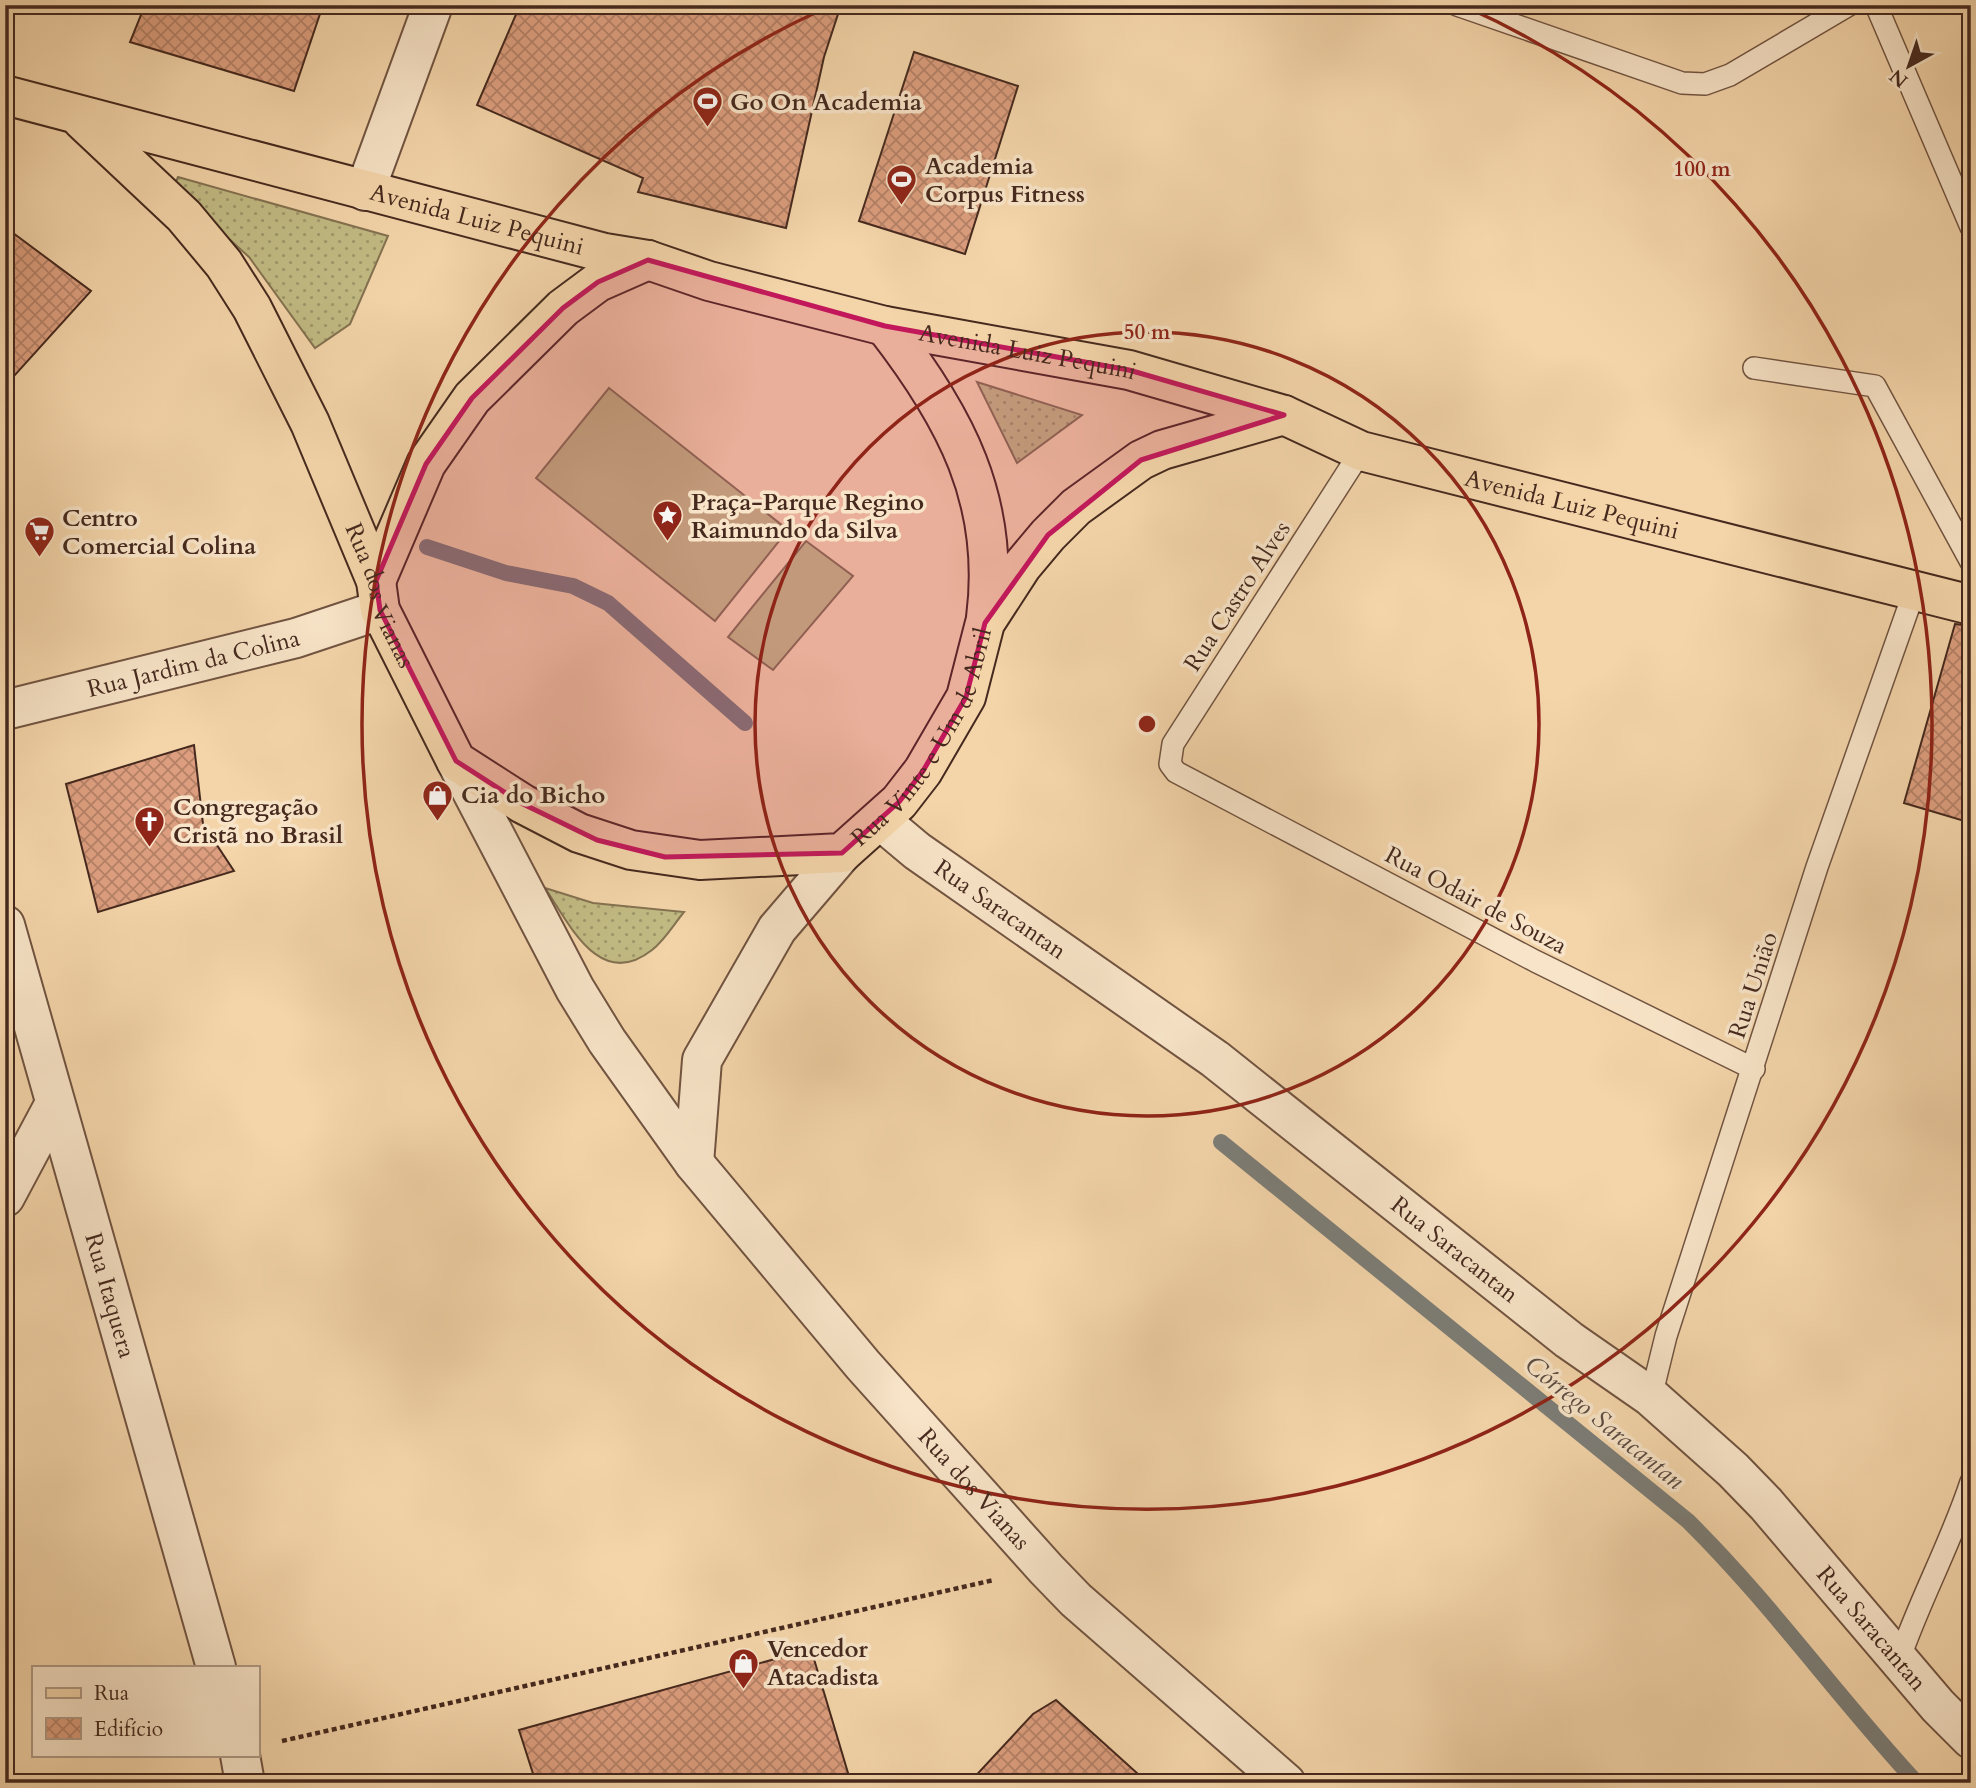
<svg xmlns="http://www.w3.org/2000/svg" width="1976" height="1788" viewBox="0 0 1976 1788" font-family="Cardo,serif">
<defs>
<pattern id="grass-dots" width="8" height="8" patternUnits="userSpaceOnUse" patternTransform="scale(1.75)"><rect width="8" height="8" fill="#c2bb84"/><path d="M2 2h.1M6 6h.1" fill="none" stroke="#9f986b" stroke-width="1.8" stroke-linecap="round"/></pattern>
<pattern id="building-cross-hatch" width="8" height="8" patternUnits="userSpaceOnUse" patternTransform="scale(1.75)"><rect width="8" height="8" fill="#dc9e7e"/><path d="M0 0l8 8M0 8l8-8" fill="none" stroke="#b48167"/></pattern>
</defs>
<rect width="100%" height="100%" fill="#f4d5aa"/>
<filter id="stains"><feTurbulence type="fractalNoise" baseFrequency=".00286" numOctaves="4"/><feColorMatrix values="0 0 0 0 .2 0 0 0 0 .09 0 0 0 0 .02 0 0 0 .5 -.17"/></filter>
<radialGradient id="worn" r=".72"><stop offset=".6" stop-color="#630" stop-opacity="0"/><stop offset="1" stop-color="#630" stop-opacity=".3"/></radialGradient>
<g fill="url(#grass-dots)" stroke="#847251" stroke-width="2">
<polygon points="178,177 388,236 350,324 315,348 249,257 173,188"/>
<polygon points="977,382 1082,415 1017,463"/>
<path d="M 545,888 L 593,903 L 684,912 C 674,924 665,940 652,950 C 600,991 570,925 545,888 Z"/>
</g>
<g fill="#c2bb84" stroke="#847251" stroke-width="2">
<polygon points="609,388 788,530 715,621 536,478"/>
<polygon points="806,541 853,576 773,670 728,637"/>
</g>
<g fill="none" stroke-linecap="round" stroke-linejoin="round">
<g stroke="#7c7e78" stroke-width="16">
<polyline points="427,547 506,573 573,586 608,603 745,723"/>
<path d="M 1221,1142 L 1688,1521 C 1771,1603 1838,1698 1917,1783"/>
</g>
</g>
<g fill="url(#building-cross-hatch)" stroke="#45291e" stroke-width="2">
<polygon points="145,5 323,5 294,91 130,42"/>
<polygon points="520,5 841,5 824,57 786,228 638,192 643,178 477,105"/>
<polygon points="914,52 1018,86 965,254 859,221"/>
<polygon points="5,227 91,291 5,386"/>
<polygon points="1955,624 1971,626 1971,823 1904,803"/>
<polygon points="194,745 203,824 234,871 98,912 66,784"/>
<polygon points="811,1649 851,1783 536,1783 519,1730"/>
<polygon points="1056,1700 1148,1783 969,1783 1033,1714"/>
</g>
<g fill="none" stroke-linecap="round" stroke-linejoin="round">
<defs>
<g id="service">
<polyline points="1457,5 1682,83 1705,84 1730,75 1849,5"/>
<polyline points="1876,5 1971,227"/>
<polyline points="1754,368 1875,386 1971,562"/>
<polyline points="1361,451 1173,744 1170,764 1176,772 1535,961 1754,1069"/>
<polyline points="1651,1397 1666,1336 1817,867 1914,592"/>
<path d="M 1899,1660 C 1920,1599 1951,1543 1971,1482"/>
</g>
<g id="minor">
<polyline points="365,191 433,5"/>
<path id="s1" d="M 5,710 L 296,638 L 380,610"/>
<path id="s2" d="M 880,820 L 917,851 L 1215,1059 L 1569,1340 L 1651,1397 L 1733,1470 L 1766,1504 L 1938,1706 L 1971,1739"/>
<path id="s3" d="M 5,925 L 216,1667"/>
<polyline points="5,1197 54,1105"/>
<polyline points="240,1755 245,1783"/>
</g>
<g id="tertiary">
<path id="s4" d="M 456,761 L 575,989 L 607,1041 L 694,1163 L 863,1365 L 1046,1569 L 1076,1600 L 1286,1783"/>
<polyline points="694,1163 702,1060 777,929 842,853"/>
</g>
<g id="primary">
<path id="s5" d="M 5,95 L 605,253 L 648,260 L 709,281 L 885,326 L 1129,370 L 1284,415 L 1361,451 L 1971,605"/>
<path id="s6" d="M 82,120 L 184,216 L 224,264 L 252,308 L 310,423 L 376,581 L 380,610 L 456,761 L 523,804 L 579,833 L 631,850 L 700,860 L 842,853 L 899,802 L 923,771 L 966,697 L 985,623 L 1022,566 L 1048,535 L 1076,507 L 1141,460 L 1162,450 L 1284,415"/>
<path d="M 885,326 C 955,416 1001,501 986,618"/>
<polyline points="376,581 426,464 472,398 563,308 598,282 648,260"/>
</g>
</defs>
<use href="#service" stroke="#715441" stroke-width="24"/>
<use href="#minor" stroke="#715441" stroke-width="42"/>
<use href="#tertiary" stroke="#715441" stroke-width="42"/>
<use href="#primary" stroke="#45291e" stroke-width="42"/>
<polyline stroke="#45291e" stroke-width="4.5" stroke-dasharray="5 3.5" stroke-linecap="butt" points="282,1741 994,1580"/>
<use href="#service" stroke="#f8e4c8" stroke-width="21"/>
<use href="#minor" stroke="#f8e4c8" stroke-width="38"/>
<use href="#tertiary" stroke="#f8e4c8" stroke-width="38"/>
<use href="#primary" stroke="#f4d5aa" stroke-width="38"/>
</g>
<path fill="#c2185b" fill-opacity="0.2" stroke="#c2185b" stroke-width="5" stroke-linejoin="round" d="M 648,260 L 885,326 L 1129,370 L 1284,415 L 1141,460 L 1048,535 L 985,623 L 966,697 L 923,771 L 899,802 L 842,853 L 665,857 L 597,840 L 523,804 L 456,761 L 380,610 L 376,581 L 426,464 L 472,398 L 563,308 L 598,282 Z"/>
<g fill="none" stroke="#8f2418" stroke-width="3.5">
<circle cx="1147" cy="724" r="392"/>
<path d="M1466 7A785 785 0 1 1 828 7"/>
</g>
<defs>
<symbol id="stadium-pin" viewBox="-11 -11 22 30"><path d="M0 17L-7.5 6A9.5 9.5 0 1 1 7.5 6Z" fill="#8f2418" stroke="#f8e4c8"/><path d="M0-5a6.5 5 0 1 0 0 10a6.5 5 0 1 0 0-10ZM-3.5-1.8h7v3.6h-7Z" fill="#fff"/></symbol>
<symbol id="sight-pin" viewBox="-11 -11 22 30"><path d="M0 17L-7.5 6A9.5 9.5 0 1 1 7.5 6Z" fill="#8f2418" stroke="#f8e4c8"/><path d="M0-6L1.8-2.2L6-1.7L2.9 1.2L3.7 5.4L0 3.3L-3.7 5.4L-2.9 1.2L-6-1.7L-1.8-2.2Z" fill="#fff"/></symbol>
<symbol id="supermarket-pin" viewBox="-11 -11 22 30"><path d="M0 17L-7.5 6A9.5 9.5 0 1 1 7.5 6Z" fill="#8f2418" stroke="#f8e4c8"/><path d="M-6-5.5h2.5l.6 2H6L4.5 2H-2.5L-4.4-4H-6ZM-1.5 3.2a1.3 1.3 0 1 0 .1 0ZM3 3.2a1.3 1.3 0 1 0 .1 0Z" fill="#fff"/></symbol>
<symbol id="shop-pin" viewBox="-11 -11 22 30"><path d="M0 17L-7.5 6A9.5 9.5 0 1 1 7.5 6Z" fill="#8f2418" stroke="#f8e4c8"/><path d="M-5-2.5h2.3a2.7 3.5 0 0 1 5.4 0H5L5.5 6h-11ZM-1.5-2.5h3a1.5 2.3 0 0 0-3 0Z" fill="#fff"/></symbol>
<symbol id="church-pin" viewBox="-11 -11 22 30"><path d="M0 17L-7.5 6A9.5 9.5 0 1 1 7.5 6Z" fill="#8f2418" stroke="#f8e4c8"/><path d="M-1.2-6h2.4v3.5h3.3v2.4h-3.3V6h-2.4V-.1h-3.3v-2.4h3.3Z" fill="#fff"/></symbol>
</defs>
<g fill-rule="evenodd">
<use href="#stadium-pin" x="690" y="84" width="35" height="47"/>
<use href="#stadium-pin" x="884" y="162" width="35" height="47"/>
<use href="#sight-pin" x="650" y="498" width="35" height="47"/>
<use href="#supermarket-pin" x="22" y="514" width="35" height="47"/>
<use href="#shop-pin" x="420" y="778" width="35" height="47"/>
<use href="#church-pin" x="132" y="804" width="35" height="47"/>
<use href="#shop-pin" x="726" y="1646" width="35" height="47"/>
</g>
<g text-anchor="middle" stroke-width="7" stroke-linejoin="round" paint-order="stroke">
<g font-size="24" font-weight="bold" fill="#45291e" stroke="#f8e4c8" text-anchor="start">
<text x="730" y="110">Go On Academia</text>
<text x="925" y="174">Academia<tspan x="925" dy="28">Corpus Fitness</tspan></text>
<text x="691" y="510">Praça-Parque Regino<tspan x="691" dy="28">Raimundo da Silva</tspan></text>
<text x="62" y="526">Centro<tspan x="62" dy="28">Comercial Colina</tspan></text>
<text x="461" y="803">Cia do Bicho</text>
<text x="173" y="815">Congregação<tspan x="173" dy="28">Cristã no Brasil</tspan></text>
<text x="767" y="1657">Vencedor<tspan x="767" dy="28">Atacadista</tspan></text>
</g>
<g font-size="24" fill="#45291e" stroke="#f8e4c8">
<text dy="8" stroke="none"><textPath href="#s5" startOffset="488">Avenida Luiz Pequini</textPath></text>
<text dy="8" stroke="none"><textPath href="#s5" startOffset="1055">Avenida Luiz Pequini</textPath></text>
<text dy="8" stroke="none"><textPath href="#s5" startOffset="1622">Avenida Luiz Pequini</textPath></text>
<text dy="8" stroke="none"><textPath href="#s6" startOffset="570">Rua dos Vianas</textPath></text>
<text transform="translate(1237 596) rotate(-57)" y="8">Rua Castro Alves</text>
<text dy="8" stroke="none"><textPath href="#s1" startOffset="194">Rua Jardim da Colina</textPath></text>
<text dy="8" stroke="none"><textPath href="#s6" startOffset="1307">Rua Vinte e Um de Abril</textPath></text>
<text transform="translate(1476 900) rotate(28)" y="8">Rua Odair de Souza</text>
<text dy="8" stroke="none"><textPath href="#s2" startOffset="150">Rua Saracantan</textPath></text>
<text transform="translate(1753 985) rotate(-72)" y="8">Rua União</text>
<text dy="8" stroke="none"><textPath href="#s2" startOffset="718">Rua Saracantan</textPath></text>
<text dy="8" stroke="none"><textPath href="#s3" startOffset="385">Rua Itaquera</textPath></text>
<text dy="8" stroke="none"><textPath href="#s4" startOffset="898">Rua dos Vianas</textPath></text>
<text dy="8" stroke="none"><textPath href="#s2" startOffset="1284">Rua Saracantan</textPath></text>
</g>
<g font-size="26" font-style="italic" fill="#5c4c44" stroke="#f8e4c8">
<text transform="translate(1605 1422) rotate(39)" y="9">Córrego Saracantan</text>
</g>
</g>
<circle cx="1147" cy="724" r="10" fill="#8f2418" stroke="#f8e4c8" stroke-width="3.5"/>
<g font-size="21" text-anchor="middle" font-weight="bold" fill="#8f2418" stroke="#f8e4c8" stroke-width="7" stroke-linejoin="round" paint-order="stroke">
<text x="1702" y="176">100 m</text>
<text x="1147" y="339">50 m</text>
</g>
<rect width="1976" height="1788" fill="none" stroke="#f4d5aa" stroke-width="28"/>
<rect x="7" y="7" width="1962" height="1774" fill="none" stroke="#45291e" stroke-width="3.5"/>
<rect x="14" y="14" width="1948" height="1760" fill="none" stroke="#45291e" stroke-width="2"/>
<rect x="32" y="1666" width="228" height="91" fill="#f8e4c8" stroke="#b09984" stroke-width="2"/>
<rect x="46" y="1688" width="35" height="10" fill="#f4d5aa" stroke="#b09984" stroke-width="2"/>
<text x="94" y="1700" font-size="21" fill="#45291e">Rua</text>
<rect x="46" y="1718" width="35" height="21" fill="url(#building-cross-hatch)" stroke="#b09984" stroke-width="2"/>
<text x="94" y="1736" font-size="21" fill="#45291e">Edifício</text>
<g transform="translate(1909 66) rotate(220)" stroke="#f8e4c8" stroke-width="5" paint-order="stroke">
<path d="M0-5L12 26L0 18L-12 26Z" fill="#45291e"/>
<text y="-10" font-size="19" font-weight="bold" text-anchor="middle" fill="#45291e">N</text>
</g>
<rect width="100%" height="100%" filter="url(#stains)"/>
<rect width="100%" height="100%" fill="url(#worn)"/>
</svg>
